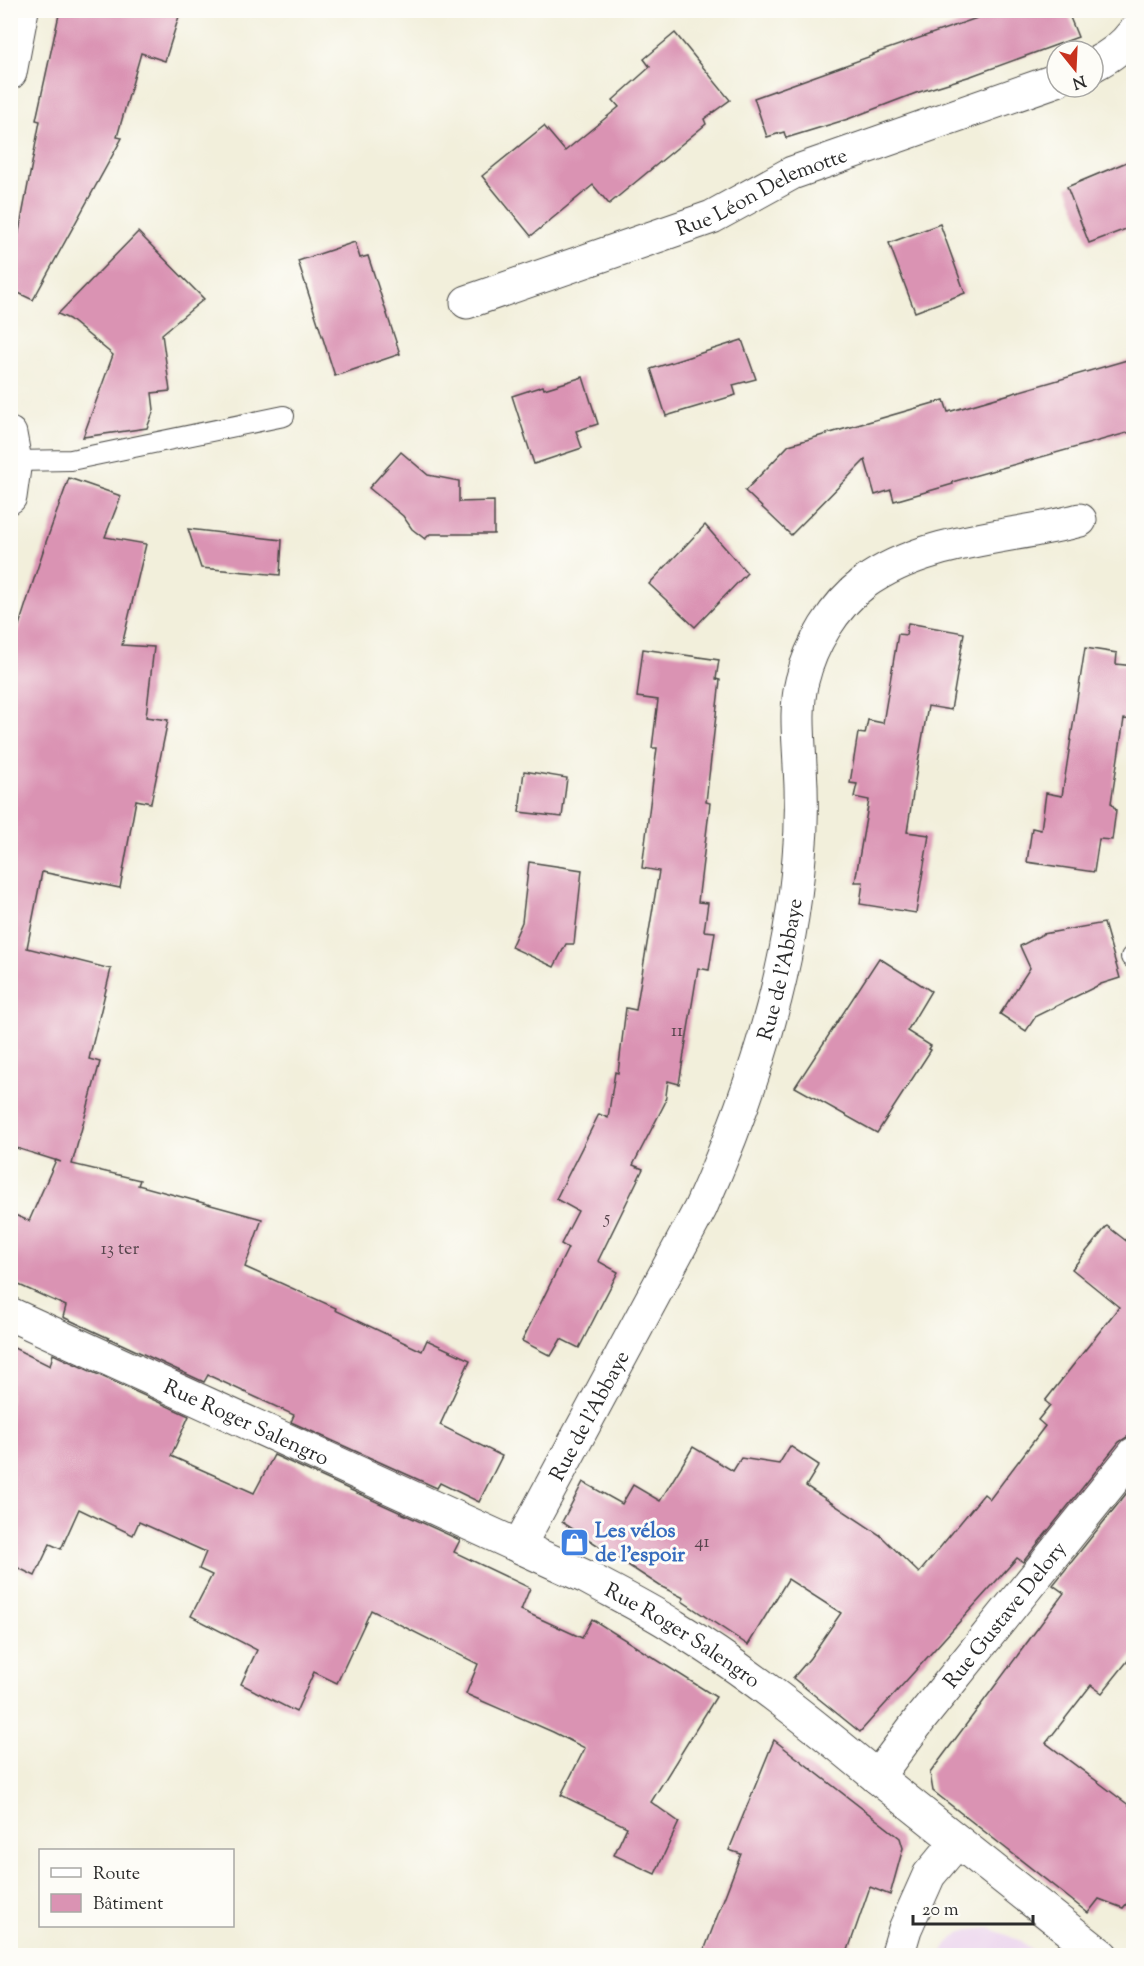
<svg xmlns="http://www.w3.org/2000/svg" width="1144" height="1966" viewBox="0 0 1144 1966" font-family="'Sorts Mill Goudy',serif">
<rect width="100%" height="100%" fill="#fdfcf7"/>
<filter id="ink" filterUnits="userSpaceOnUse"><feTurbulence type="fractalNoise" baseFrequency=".0167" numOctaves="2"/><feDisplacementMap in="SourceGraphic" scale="12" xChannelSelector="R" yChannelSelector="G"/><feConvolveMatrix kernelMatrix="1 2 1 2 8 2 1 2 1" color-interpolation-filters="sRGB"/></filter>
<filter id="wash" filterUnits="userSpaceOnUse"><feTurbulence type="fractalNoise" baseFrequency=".008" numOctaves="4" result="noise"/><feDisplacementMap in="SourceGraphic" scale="24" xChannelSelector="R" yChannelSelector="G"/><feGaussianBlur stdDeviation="1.35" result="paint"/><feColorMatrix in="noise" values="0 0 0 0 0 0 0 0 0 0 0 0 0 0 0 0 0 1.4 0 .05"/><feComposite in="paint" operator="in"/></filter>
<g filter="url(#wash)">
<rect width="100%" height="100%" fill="#f2efdb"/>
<polygon fill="#ead1ed" points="989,1928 1021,1941 1039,1955 941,1955 949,1942 962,1931"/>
<g id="blocks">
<g fill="#da93b3">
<polygon points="60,10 181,10 165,61 141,53 117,137 122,138 33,300 10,289 10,251 15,253 40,121 36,120"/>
<polygon points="1000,10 1067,10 1078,37 971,76 916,93 848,119 786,138 784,132 767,137 754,98 874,55 873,54"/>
<polygon points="675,33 730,100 704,119 706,124 609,204 593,185 531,236 482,176 544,126 565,151 619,107 613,100 650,67 644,59"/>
<polygon points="1134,159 1134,226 1089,243 1067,187"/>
<polygon points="940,224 965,293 915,312 889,243"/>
<polygon points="138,232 204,299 162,334 170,391 152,393 154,410 147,428 83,437 113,355 69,319 58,314"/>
<polygon points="355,242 360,258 368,256 400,354 335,376 298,261"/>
<polygon points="742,340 756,379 733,385 736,395 666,416 651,369"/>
<polygon points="1134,358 1134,431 952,482 953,484 936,489 894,501 891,490 875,495 865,460 791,535 745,491 789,445 944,400 948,412"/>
<polygon points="583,377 598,424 576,431 582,448 534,464 512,396 543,386 544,389"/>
<polygon points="401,452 428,475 459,481 459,502 494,501 494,534 430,534 425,539 412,529 403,516 369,488"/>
<polygon points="69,478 121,496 105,537 146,544 122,645 154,647 146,717 168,720 151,803 136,800 120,888 42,872 27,948 111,969 89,1059 100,1062 72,1164 140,1180 138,1185 262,1219 245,1267 336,1308 335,1310 422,1351 427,1340 470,1360 440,1425 502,1456 479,1502 440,1483 437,1488 291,1422 294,1415 208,1375 204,1382 63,1317 66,1306 10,1281 10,1213 29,1221 56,1160 61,1162 10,1146 10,653 46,542"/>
<polygon points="705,525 747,573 695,627 649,584"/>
<polygon points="188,529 282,540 280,575 201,568"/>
<polygon points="908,623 964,633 951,710 928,706 917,768 907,832 929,835 916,913 860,904 863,882 855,882 869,800 854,797 857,784 850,783 858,733 865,734 868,720 883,723 898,634 906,635"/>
<polygon points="1085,648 1117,653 1116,664 1134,666 1134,720 1124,719 1111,803 1116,810 1112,840 1099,839 1094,872 1027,862 1032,828 1041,830 1046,793 1062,796"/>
<polygon points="643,649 719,660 716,679 720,680 706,802 710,803 698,902 708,903 704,931 715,932 709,970 698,968 679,1084 668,1081 665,1103 633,1165 643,1169 598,1261 618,1272 579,1348 561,1339 551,1356 522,1341 568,1248 561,1244 578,1211 556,1199 599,1114 608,1118 615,1072 618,1073 626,1008 636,1010 659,871 642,868 657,748 652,748 658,700 637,697"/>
<polygon points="524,771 567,778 562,817 519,812"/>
<polygon points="529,862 582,870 574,944 566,944 554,967 511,947 522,922"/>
<polygon points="1104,923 1120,978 1101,984 1036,1016 1026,1031 1000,1014 1030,968 1020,946 1043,934"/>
<polygon points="879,958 931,991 907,1031 931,1046 929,1049 931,1050 877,1133 795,1087"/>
<polygon points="1107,1226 1134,1247 1134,1436 1127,1437 1119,1442 1023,1562 1017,1558 860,1732 793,1678 810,1658 841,1613 788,1579 748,1645 682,1601 684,1598 660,1586 562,1522 583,1482 622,1504 633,1485 660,1501 693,1447 733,1471 741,1458 779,1464 790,1446 819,1465 806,1486 880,1535 919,1573 984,1494 990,1499 1045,1426 1038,1420 1050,1405 1045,1401 1119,1307 1072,1269"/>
<polygon points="10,1346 50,1366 53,1354 189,1416 171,1456 254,1493 274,1455 460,1540 454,1552 530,1588 521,1610 582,1638 592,1619 716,1697 651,1802 679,1822 655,1874 614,1855 627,1827 561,1795 585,1748 553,1732 466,1694 478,1664 371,1610 337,1683 314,1672 296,1712 241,1684 257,1650 191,1616 212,1575 199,1569 206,1552 139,1522 133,1535 79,1509 61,1549 50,1544 35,1576 10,1564"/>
<polygon points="1134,1484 1134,1653 1102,1693 1091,1685 1046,1743 1134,1809 1134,1895 1123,1908 1099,1899 1088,1913 933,1791 930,1773 1064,1593 1053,1585"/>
<polygon points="774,1740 900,1838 903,1848 890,1895 870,1887 846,1956 702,1956 741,1854 729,1850"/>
</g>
</g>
</g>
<g filter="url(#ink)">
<use href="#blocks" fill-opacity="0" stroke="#494845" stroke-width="1.5"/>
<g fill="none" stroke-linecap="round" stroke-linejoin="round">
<defs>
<g id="service">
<polyline points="15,461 71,460 284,416"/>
<polyline points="1131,957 1134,959"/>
</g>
<g id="minor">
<path d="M 1093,65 C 1109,57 1123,47 1134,32"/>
<polyline points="10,73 22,10"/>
<path id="s1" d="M 467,302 L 712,217 L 792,173 L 1057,80"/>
<polyline points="10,434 15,461 10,497"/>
<path id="s2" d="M 10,1314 L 586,1577 C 615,1593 646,1608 674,1626 C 746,1670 813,1724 877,1777"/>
<path id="s3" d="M 519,1546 L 700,1209 C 749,1100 790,976 799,857 C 802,827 802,797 800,766 C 799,738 795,709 802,681 C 811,644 834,606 864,583 C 926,538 1009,539 1080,520"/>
</g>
<g id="tertiary">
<polyline points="897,1956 905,1929 929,1875 957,1842"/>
<path id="s4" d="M 1102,1956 L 877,1777 L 921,1718 L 1134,1454"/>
</g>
</defs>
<use href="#service" stroke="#494845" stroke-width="22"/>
<use href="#minor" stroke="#494845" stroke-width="35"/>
<use href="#tertiary" stroke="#494845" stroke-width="35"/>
<use href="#service" stroke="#fff" stroke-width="20"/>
<use href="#minor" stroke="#fff" stroke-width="33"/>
<use href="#tertiary" stroke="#fff" stroke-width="33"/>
</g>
</g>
<defs>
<symbol id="shop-square" viewBox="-11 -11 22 22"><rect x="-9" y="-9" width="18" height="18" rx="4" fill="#3f7fe0" stroke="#fdfcf7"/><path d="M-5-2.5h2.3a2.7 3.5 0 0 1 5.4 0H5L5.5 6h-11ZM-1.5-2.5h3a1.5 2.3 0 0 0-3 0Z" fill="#fff"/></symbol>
</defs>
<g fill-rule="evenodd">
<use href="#shop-square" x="558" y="1526" width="33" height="33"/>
</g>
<g text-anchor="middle" stroke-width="6" stroke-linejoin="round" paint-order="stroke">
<g font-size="18" fill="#57454d">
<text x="677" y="1036">11</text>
<text x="607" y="1223">5</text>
<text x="120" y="1254">13 ter</text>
<text x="702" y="1547">41</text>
</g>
<g font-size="21" fill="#2b2b2b" stroke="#fdfcf7">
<text dy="7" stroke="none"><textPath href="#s1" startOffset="315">Rue Léon Delemotte</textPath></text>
<text dy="7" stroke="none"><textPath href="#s3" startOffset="636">Rue de l'Abbaye</textPath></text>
<text dy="7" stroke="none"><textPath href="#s3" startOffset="148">Rue de l'Abbaye</textPath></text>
<text dy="7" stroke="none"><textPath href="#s2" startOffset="260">Rue Roger Salengro</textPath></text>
<text dy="7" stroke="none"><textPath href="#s4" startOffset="494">Rue Gustave Delory</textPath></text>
<text dy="7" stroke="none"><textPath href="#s2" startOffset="746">Rue Roger Salengro</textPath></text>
</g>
<g font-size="21" font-weight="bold" fill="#366cbe" stroke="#fdfcf7" text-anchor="start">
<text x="595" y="1537">Les vélos<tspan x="595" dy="24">de l'espoir</tspan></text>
</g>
</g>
<rect width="1144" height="1966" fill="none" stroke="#fdfcf7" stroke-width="36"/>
<rect x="39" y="1849" width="195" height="78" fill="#fdfcf7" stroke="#a9a8a5" stroke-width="1.5"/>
<rect x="51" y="1868" width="30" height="9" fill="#ffffff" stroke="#a9a8a5" stroke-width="1.5"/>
<text x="93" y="1879" font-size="18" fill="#2b2b2b">Route</text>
<rect x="51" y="1894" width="30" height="18" fill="#da93b3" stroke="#a9a8a5" stroke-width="1.5"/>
<text x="93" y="1909" font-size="18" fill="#2b2b2b">Bâtiment</text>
<g transform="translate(1075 69) rotate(162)"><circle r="28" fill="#fdfcf7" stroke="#a9a8a5" stroke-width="1.5"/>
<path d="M0-4.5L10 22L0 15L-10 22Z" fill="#c8321e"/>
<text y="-9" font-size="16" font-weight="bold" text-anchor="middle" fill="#2b2b2b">N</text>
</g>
<path d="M913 1915v9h120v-9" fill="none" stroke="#2b2b2b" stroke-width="3"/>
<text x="922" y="1915" font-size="18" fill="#2b2b2b" stroke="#fdfcf7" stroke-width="4.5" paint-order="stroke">20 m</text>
</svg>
